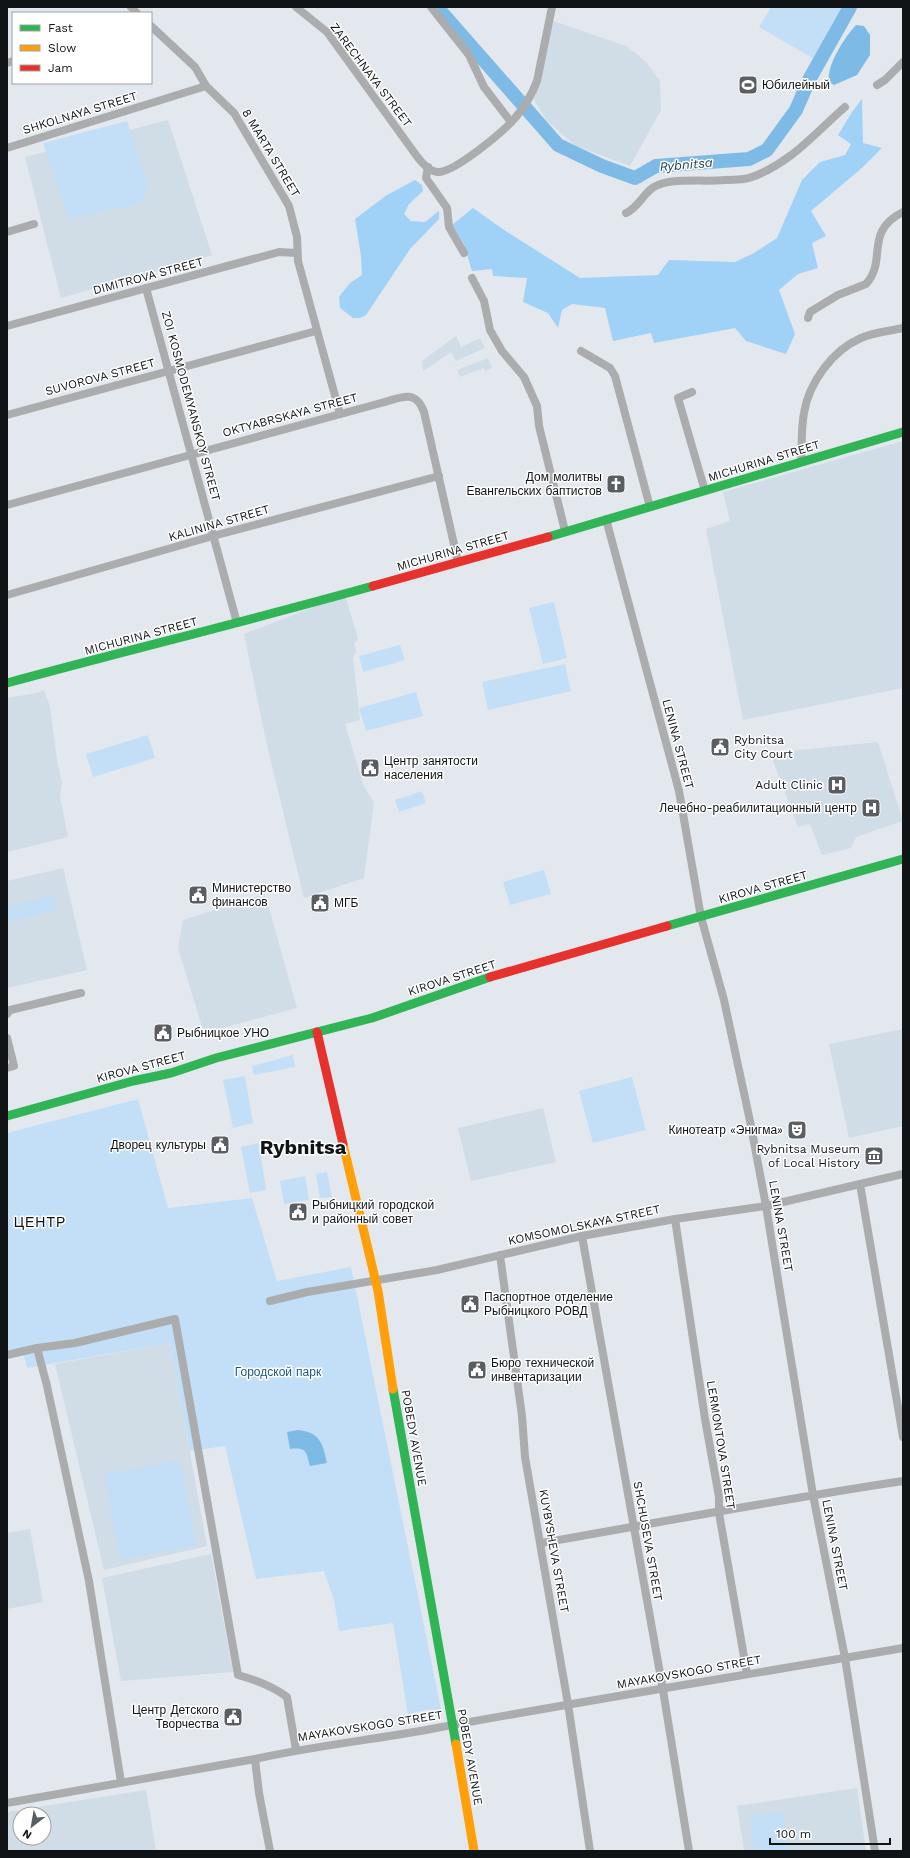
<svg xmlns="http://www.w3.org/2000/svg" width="910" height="1858" viewBox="0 0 910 1858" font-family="'Work Sans',sans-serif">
<rect width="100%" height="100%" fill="#e2e8ee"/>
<g fill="#d0dce6" fill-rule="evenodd">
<polygon points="553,21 626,46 646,62 660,81 661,110 630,166 576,146 547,121 529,92"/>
<polygon points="168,120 212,255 61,298 25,157"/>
<polygon points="456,336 461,347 480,338 485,348 456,361 451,352 423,371 422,361"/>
<polygon points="488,358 492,368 485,371 484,368 460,377 457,370"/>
<polygon points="903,441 903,688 743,720 706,529 730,521 723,492"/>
<polygon points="345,595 358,638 354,644 356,651 353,658 360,720 345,724 364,787 374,802 364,878 304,898 266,741 244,634"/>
<polygon points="44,690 50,706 57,760 62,782 60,797 68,837 7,852 7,698 37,693"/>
<polygon points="878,742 903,821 856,837 851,848 822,855 810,824 798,827 770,753"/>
<polygon points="63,868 87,970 7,988 7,881"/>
<polygon points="265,894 297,1008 204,1033 178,948 183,920"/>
<polygon points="903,1029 903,1126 849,1138 829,1044"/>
<polygon points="543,1108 556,1162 471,1181 458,1128"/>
<polygon points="170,1343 207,1546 104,1570 55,1364"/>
<polygon points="30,1529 43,1602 7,1609 7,1533"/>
<polygon points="211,1554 233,1672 121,1681 102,1578"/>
<polygon points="857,1788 866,1851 744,1851 737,1806"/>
<path d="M 146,1790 L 156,1851 L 7,1851 L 7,1812 ZM 20,1814 L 44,1814 L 44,1838 L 20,1838 Z"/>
</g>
<g fill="#c3dff7">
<polygon points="771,7 846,7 814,59 759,27"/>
<path d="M 127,121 L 147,183 C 148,192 146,197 140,203 L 74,218 L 69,218 L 43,143 Z"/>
<polygon points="554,602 567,658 543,664 529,608"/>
<polygon points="400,645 405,660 363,672 359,656"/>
<polygon points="565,664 571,691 488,710 482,682"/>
<polygon points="416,692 423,716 366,731 359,708"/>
<polygon points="148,735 155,758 93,777 86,754"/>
<polygon points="422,791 426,803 399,812 395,800"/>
<polygon points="544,870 551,894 510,905 503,882"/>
<polygon points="53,895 57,910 7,922 7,907"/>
<polygon points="293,1055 295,1067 254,1075 252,1066"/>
<polygon points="245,1076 253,1123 233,1128 223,1080"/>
<polygon points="632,1077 646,1130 593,1143 579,1091"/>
<polygon points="138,1099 168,1208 252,1198 277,1281 351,1267 441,1709 424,1710 408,1715 393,1623 339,1631 334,1600 324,1571 256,1579 225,1446 190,1451 170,1343 27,1368 23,1353 7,1356 7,1133"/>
<polygon points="259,1143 266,1190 250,1193 241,1147"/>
<polygon points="327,1172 332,1197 320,1198 316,1174"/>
<polygon points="305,1176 309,1200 284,1204 280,1181"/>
<polygon points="180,1460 197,1546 120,1559 104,1474"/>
<polygon points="783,1812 787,1851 754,1851 750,1816"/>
</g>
<g fill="#a0d1f6">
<polygon points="862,99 863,143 882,148 863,167 811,211 826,236 812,243 818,268 798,274 779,290 795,334 786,354 746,341 735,328 654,343 651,333 613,341 605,308 572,304 562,310 558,328 548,313 523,302 527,278 493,276 492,269 472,271 464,244 452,225 473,208 504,230 580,278 658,275 669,260 735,262 754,253 777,238 802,180 820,162 845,155 851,144 838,135 852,112"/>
<polygon points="415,180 422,185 423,191 409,204 404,214 411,221 425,222 439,211 439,219 410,249 366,315 360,318 353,318 340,308 339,297 350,283 362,275 361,256 355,219 387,195"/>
</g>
<g fill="#7dbae6">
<path d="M 856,25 L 864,26 L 870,35 L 870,55 L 857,75 L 834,85 L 829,82 C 826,65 845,37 856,25 Z"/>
<path d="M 298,1430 C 320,1432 323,1444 327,1463 L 310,1466 C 306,1452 307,1447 290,1449 L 287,1432 Z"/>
</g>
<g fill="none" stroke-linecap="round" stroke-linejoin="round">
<polyline stroke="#7dbae6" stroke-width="14" points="437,7 558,145 602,166 635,178 656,166 749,159 767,150 796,110 809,80 850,7"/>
<g stroke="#abacae" stroke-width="8">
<polyline points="131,7 137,13"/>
<path d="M 296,7 L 327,32 L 416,155 C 421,162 429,171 437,172 C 453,174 504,131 515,118 C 524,108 532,94 537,81 L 552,7"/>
<polyline points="431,7 469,55 484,87 511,122"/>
<polyline points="151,26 195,67 206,86 234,113 289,206 297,237 298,261 340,414"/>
<polyline points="7,63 13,61"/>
<polyline points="877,85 885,80 903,62"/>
<polyline points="7,148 206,86"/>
<polyline points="428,167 426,178 447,208 449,227 464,253"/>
<path d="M 626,213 C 640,207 644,190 658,185 C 675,178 705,182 725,180 C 734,180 744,180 752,177 C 791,163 815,133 845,107"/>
<polyline points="7,232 34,224"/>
<polyline points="472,278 484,301 490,330 502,351 524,377 537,406 539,426 565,531"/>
<polyline points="146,288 237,623"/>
<path d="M 808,318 L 810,312 L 838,295 L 866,284 C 888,260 863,232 903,212"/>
<polyline points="7,326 279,252 296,253"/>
<polyline points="581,351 610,368 615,376 650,507"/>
<polyline points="692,392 678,398 705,491"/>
<polyline points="7,415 316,331"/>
<path d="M 801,462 C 802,446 801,428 804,413 C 809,382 833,350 861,338 C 874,332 890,331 903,328"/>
<path d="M 7,505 L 381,403 C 401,398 415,388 424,412 L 458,562"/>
<polyline points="606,519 679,791 701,917 724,1000 750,1121 766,1206 813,1495 845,1658 875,1851"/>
<polyline points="7,595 213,536 439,476"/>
<polyline points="7,1014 10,1010 81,993"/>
<polyline points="7,1038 14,1066 7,1068"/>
<polyline points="860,1184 903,1437"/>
<polyline points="675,1219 705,1419 719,1497 719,1513 747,1674"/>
<polyline points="582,1236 663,1690 689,1851"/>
<polyline points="500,1255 522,1416 525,1457 568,1704 590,1851"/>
<polyline points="270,1301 307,1292 437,1270 582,1236 675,1219 766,1206 903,1174"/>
<polyline points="37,1348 47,1386 89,1581 121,1782"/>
<path d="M 7,1355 L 37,1348 L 75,1343 L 175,1319 L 238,1675 C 256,1680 272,1686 287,1697 L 296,1750"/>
<path d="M 541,1543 C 662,1522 782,1499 903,1481"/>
<polyline points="255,1759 259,1793 270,1851"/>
<path d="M 7,1803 L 255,1759 C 313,1746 372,1740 431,1729 C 588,1700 746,1675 903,1648"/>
</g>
<g stroke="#30b455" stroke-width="9">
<polyline points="548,537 903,432"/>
<path d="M 7,683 C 129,650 251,620 373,586"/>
<polyline points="667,926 903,859"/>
<polyline points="7,1116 133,1081 171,1073 216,1058 372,1018 490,977"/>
<polyline points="393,1389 456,1744"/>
</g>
<g stroke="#ff9f0a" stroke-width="9">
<polyline points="343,1144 378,1291 393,1389"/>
<polyline points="456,1744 474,1851"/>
</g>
<g stroke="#e5322d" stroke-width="9">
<polyline points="373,586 548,537"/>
<polyline points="490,977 667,926"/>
<polyline points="317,1032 343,1144"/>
</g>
</g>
<defs>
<symbol id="stadium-square" viewBox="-11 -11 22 22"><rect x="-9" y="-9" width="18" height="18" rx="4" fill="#5a5e62" stroke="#fff"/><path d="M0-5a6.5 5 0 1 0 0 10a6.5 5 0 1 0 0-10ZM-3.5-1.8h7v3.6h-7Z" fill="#fff"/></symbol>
<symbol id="church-square" viewBox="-11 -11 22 22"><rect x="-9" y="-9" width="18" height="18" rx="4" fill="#5a5e62" stroke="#fff"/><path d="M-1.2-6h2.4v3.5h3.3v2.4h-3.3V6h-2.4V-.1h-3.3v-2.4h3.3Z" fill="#fff"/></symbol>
<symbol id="civic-square" viewBox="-11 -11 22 22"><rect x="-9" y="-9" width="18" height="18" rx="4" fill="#5a5e62" stroke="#fff"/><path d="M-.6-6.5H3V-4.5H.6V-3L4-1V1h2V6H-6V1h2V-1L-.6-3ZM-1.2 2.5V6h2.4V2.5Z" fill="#fff"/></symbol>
<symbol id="hospital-square" viewBox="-11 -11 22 22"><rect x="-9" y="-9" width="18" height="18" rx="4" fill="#5a5e62" stroke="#fff"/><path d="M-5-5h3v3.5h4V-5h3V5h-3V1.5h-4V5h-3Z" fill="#fff"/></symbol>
<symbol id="theatre-square" viewBox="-11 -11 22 22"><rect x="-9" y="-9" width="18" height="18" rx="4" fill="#5a5e62" stroke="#fff"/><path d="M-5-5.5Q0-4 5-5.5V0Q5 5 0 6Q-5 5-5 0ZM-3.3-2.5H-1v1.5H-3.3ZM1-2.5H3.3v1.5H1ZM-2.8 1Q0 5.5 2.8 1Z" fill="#fff"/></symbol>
<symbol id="museum-square" viewBox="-11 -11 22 22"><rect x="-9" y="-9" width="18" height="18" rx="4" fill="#5a5e62" stroke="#fff"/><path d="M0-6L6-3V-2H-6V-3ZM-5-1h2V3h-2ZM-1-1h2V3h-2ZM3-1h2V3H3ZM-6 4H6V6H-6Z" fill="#fff"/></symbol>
</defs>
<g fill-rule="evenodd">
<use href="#stadium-square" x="737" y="74" width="22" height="22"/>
<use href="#church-square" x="605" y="473" width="22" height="22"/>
<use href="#civic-square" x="709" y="736" width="22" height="22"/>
<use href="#civic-square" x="359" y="757" width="22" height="22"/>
<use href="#hospital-square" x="826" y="774" width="22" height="22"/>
<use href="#hospital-square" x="860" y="797" width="22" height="22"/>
<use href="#civic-square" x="187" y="884" width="22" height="22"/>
<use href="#civic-square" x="309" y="892" width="22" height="22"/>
<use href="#civic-square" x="152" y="1022" width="22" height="22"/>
<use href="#theatre-square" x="786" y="1119" width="22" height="22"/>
<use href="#civic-square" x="209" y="1134" width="22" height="22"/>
<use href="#museum-square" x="863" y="1145" width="22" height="22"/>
<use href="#civic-square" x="287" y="1201" width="22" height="22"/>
<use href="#civic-square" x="459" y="1293" width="22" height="22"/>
<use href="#civic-square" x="466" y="1359" width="22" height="22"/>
<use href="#civic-square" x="222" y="1706" width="22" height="22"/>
</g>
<g text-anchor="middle" stroke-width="3" stroke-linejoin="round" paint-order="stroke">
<g font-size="12" fill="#101417" stroke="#fff">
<text transform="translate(371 75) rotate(53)" y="4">ZARECHNAYA STREET</text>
<text transform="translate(80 113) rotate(-17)" y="4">SHKOLNAYA STREET</text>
<text transform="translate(271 153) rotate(59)" y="4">8 MARTA STREET</text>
<text transform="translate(148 276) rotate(-15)" y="4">DIMITROVA STREET</text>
<text transform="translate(100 377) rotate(-15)" y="4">SUVOROVA STREET</text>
<text transform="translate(191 406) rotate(75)" y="4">ZOI KOSMODEMYANSKOY STREET</text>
<text transform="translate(290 415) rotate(-15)" y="4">OKTYABRSKAYA STREET</text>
<text transform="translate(764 461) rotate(-17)" y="4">MICHURINA STREET</text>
<text transform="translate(219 523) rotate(-16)" y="4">KALININA STREET</text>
<text transform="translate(453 551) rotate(-16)" y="4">MICHURINA STREET</text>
<text transform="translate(141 636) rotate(-15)" y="4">MICHURINA STREET</text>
<text transform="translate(678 744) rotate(75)" y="4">LENINA STREET</text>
<text transform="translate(763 887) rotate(-16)" y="4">KIROVA STREET</text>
<text transform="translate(452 978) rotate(-18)" y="4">KIROVA STREET</text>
<text transform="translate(141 1067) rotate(-15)" y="4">KIROVA STREET</text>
<text transform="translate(584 1225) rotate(-12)" y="4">KOMSOMOLSKAYA STREET</text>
<text transform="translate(781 1226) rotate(80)" y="4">LENINA STREET</text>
<text transform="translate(414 1438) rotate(80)" y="4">POBEDY AVENUE</text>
<text transform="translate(721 1445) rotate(81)" y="4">LERMONTOVA STREET</text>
<text transform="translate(648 1541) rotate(80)" y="4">SHCHUSEVA STREET</text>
<text transform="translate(835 1545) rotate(79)" y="4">LENINA STREET</text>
<text transform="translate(554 1551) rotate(80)" y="4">KUYBYSHEVA STREET</text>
<text transform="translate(689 1672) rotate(-10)" y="4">MAYAKOVSKOGO STREET</text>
<text transform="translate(370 1726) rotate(-9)" y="4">MAYAKOVSKOGO STREET</text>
<text transform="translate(470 1757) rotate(80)" y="4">POBEDY AVENUE</text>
</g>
<g font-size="12" fill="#101417" stroke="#fff" text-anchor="start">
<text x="762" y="89">Юбилейный</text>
<text x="602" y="481" text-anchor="end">Дом молитвы<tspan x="602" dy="14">Евангельских баптистов</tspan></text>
<text x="734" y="744">Rybnitsa<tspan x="734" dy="14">City Court</tspan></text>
<text x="384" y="765">Центр занятости<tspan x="384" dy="14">населения</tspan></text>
<text x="823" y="789" text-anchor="end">Adult Clinic</text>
<text x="857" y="812" text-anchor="end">Лечебно-реабилитационный центр</text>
<text x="212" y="892">Министерство<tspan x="212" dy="14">финансов</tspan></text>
<text x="334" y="907">МГБ</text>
<text x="177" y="1037">Рыбницкое УНО</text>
<text x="783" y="1134" text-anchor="end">Кинотеатр «Энигма»</text>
<text x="206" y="1149" text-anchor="end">Дворец культуры</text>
<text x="860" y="1153" text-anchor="end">Rybnitsa Museum<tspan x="860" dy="14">of Local History</tspan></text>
<text x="312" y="1209">Рыбницкий городской<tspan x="312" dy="14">и районный совет</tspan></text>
<text x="484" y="1301">Паспортное отделение<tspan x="484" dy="14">Рыбницкого РОВД</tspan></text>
<text x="491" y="1367">Бюро технической<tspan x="491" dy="14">инвентаризации</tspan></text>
<text x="219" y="1714" text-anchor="end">Центр Детского<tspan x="219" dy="14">Творчества</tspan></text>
</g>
<g font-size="12" fill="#1b5881" stroke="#fff">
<text x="278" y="1376">Городской парк</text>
</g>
<g font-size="13" font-style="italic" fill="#143851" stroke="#fff">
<text transform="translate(686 164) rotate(-5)" y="5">Rybnitsa</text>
</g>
<g font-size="14" letter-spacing="1" fill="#101417" stroke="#fff">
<text x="40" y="1227">ЦЕНТР</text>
</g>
<g font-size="20" font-weight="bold" fill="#101417" stroke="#fff">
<text x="303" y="1154">Rybnitsa</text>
</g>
</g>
<rect width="910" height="1858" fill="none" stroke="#101417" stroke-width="16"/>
<rect x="12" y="12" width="140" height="72" fill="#ffffff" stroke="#9fa1a2"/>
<rect x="20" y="25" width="20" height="6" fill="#30b455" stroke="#9fa1a2"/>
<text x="48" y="32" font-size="12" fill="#101417">Fast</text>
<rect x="20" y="45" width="20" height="6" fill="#ff9f0a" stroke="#9fa1a2"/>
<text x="48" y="52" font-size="12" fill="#101417">Slow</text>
<rect x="20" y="65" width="20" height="6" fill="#e5322d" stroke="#9fa1a2"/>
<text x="48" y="72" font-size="12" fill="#101417">Jam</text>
<g transform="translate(32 1826) rotate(211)"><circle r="19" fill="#ffffff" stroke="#9fa1a2"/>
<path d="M0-3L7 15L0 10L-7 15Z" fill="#5a5e62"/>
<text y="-6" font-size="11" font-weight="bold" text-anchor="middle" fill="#101417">N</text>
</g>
<path d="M770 1838v6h120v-6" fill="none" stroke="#101417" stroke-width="2"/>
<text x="776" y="1838" font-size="12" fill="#101417" stroke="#ffffff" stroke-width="3" paint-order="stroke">100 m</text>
</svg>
